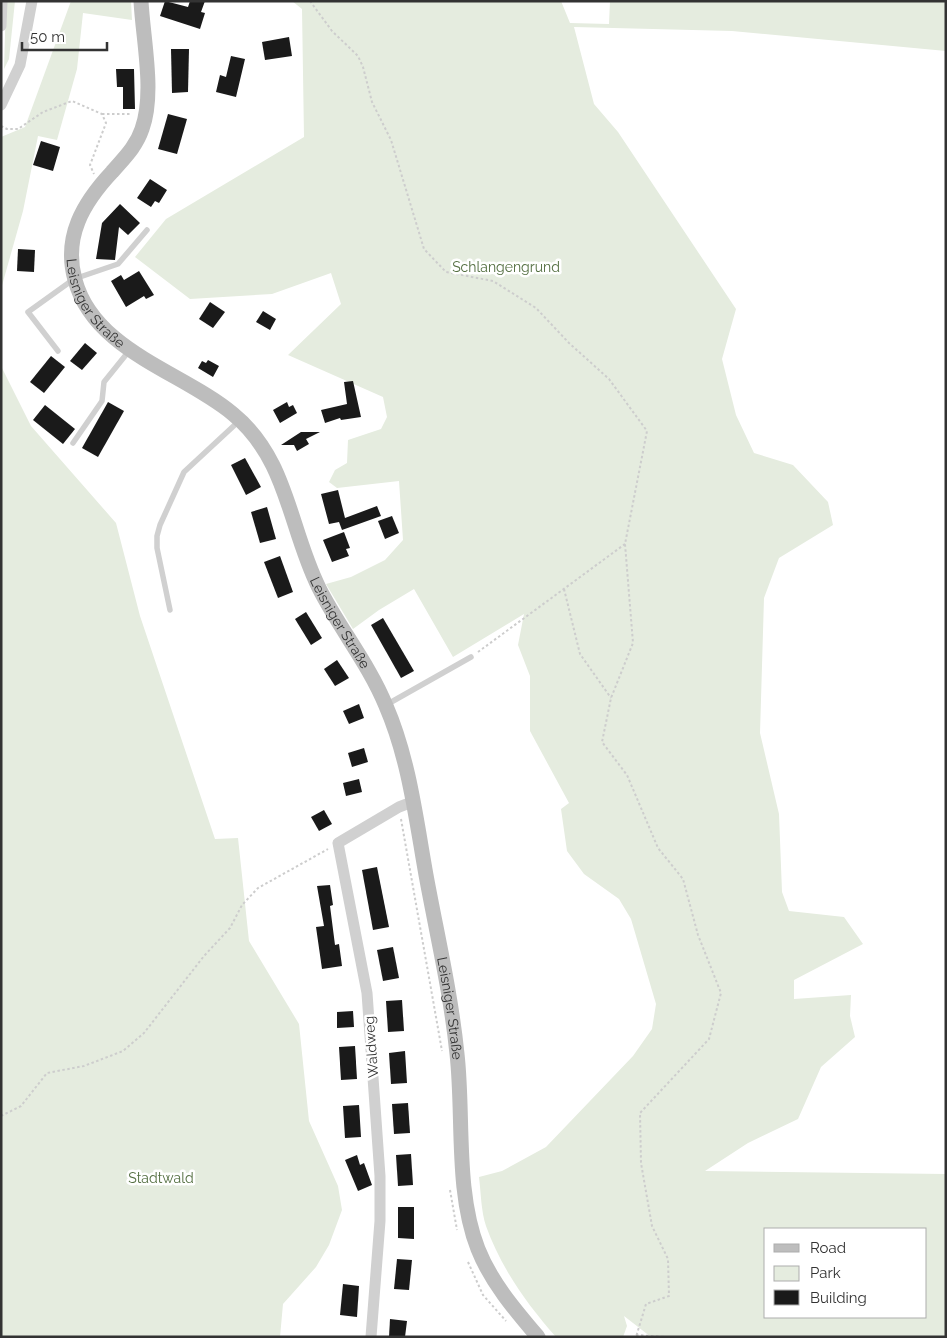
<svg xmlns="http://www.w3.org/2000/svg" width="947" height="1338" viewBox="0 0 947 1338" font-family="Raleway,sans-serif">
<rect width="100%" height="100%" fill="#fff"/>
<g fill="#e5ecdf" fill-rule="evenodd">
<polygon points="6,1 15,1 9,59 4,69"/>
<polygon points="71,1 131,1 132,20 83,13 77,69 57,140 38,136 23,211 1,289 1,137 25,127"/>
<path d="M 292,1 L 561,1 L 570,23 L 609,24 L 610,1 L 946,1 L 946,51 L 732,31 L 574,27 L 594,104 L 618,132 L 736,309 L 722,359 L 736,415 L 754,453 L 793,465 L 828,502 L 833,525 L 779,558 L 764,598 L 760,733 L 779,814 L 782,892 L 789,911 L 844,917 L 863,944 L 794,980 L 794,999 L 851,995 L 850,1016 L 855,1037 L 821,1067 L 798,1119 L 748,1143 L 705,1171 L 946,1174 L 946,1337 L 651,1337 L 624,1316 L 627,1326 L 623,1337 L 556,1337 C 527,1304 501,1268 486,1226 C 481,1211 481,1193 479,1177 L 502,1171 L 546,1147 L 633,1056 L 652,1029 L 656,1004 L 631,919 L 619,899 L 584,874 L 567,851 L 561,809 L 569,803 L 530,731 L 530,676 L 518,645 L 524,614 L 453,657 L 414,589 L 379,610 L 353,629 L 326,584 L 351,577 L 385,560 L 403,540 L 399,481 L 337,488 L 329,482 L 335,470 L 347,463 L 348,440 L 381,429 L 387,417 L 383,397 L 288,355 L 341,304 L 331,273 L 272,294 L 190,299 L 135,257 L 166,219 L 304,137 L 302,9 ZM 766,1229 L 926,1229 L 926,1317 L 766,1317 Z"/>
<polygon points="1,366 31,426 116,523 140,616 215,839 238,838 249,941 299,1024 309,1121 338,1186 342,1210 329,1245 316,1267 283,1304 280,1337 1,1337"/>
</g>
<g fill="#1a1a1a">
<polygon points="165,1 188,7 190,1 205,1 201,12 205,13 200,29 160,16"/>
<polygon points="289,37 292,56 265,60 262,42"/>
<polygon points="171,49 189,49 188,92 172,93"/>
<polygon points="231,56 245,59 236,97 216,92 220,75 226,77"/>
<polygon points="116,69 134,69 135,109 123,109 123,87 117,87"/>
<polygon points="168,114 187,119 177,154 158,149"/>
<polygon points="41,141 60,147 53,171 33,165"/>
<polygon points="150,179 167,190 159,203 155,201 151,207 137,198"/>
<polygon points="120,204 140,223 128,235 119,227 115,260 96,259 102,223"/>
<polygon points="18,249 35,250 34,272 17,271"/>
<polygon points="139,271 154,295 146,299 144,296 126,307 111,281 121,275 124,280"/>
<polygon points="210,302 225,312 213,328 199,319"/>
<polygon points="263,311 276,319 270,330 256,322"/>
<polygon points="85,343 97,353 82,370 70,361"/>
<polygon points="51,356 65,367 44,393 30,382"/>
<polygon points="208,360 219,366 213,377 198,368 202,361 206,363"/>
<polygon points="353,381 361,417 341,420 340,418 325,423 321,410 347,404 344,382"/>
<polygon points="108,402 124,411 98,457 82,448"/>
<polygon points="287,402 289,407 293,405 297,413 280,423 273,410"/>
<polygon points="45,405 75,429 63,444 33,420"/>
<polygon points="301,432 320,432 306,439 309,444 297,451 294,445 281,445"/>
<polygon points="245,458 261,487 246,495 231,465"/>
<polygon points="338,490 345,518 377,506 381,516 342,530 339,522 329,524 321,494"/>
<polygon points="267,507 276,539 260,543 251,512"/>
<polygon points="392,516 399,533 385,539 378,521"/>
<polygon points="344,532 350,548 346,549 349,556 332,562 323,540"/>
<polygon points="280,556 293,592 278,598 264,562"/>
<polygon points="306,612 322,638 311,645 295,619"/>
<polygon points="383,618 414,671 401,678 371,625"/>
<polygon points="337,660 349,678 335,686 324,669"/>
<polygon points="359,704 364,718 349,724 343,711"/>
<polygon points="364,748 368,762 352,767 348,753"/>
<polygon points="359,779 362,792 346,796 343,783"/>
<polygon points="324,810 332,824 319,831 311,817"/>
<polygon points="377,867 389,927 373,930 362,870"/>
<polygon points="330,885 333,905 330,906 335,945 339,944 342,966 322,969 316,927 324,926 317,886"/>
<polygon points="393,947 399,978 383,981 377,950"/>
<polygon points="402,1000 404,1031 388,1032 386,1001"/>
<polygon points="353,1011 354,1027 337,1028 337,1012"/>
<polygon points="355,1046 357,1079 341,1080 339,1047"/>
<polygon points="405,1051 407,1083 391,1084 389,1053"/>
<polygon points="408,1103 410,1133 394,1134 392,1104"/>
<polygon points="359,1105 361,1137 345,1138 343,1106"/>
<polygon points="411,1154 413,1185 398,1186 396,1155"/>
<polygon points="357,1155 360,1165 364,1163 372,1185 358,1191 345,1160"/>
<polygon points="398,1207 414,1207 414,1239 398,1238"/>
<polygon points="397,1259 412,1260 409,1290 394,1289"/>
<polygon points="343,1284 359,1286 357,1317 340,1315"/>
<polygon points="390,1319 407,1321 405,1337 389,1337"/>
</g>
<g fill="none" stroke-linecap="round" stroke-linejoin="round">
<g stroke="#cdcdcd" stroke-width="2" stroke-dasharray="2.5 2.5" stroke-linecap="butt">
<polyline points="310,1 332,31 358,56 363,67 372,102 391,140 424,249 446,272 493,281 536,308 569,343 609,379 647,431 625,544 633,643 611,698 602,742 627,775 658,848 683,879 698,935 721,993 709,1039 640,1113 641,1163 652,1226 668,1259 669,1296 646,1304 636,1337"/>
<polyline points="102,114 132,114"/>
<polyline points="1,126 7,129 18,129 43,112 72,101 102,114 106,123 90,165 94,174"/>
<polyline points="564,589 580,654 611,698"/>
<polyline points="478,652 625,544"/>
<polyline points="401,819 442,1051"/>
<polyline points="1,1116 21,1106 47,1073 84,1066 123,1051 144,1033 204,956 230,928 242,905 258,888 328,849"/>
<polyline points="450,1190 457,1230"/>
<polyline points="468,1262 483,1295 506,1321"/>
<polyline points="636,1335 666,1337"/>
</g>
<g stroke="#d0d0d0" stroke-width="5.5">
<polyline points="58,351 28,312 74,279 118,264 147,230"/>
<polyline points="73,443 102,401 104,382 129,351"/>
<polyline points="170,610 157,548 157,536 160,525 184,472 239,421"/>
<polyline points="386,705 471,657"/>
</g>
<g stroke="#d0d0d0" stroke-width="11">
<polyline points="1,26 2,1"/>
<polyline points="1,105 20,65 32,1"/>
<polyline points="371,1337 380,1221 380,1176 367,993 338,843 399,807 412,802"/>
</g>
<path stroke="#bdbdbd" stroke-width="15" id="s1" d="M 141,1 C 143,40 155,93 142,129 C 136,147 124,158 112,172 C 83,203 63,237 75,280 C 94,351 183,372 233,414 C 288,459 289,528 319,588 C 339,628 369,664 386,706 C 409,759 416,819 426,875 C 437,935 451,994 457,1054 C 464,1116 455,1191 478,1249 C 491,1282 515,1310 538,1337"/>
</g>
<g text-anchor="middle" stroke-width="5" stroke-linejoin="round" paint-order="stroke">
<g font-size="14" fill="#536e40" stroke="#fff">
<text x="506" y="272">Schlangengrund</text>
<text x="161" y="1183">Stadtwald</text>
</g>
<g font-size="14" fill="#333" stroke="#fff">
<text dy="5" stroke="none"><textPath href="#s1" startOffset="332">Leisniger Straße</textPath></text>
<text dy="5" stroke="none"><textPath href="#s1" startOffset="751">Leisniger Straße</textPath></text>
<text dy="5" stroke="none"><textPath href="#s1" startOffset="1156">Leisniger Straße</textPath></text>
<text transform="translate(371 1047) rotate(-94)" y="5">Waldweg</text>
</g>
</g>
<rect width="947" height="1338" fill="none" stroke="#333333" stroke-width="5"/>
<rect x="764" y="1228" width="162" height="90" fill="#ffffff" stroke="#adadad"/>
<rect x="774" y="1244" width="25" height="8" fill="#bdbdbd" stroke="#adadad"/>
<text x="810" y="1253" font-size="15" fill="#333333">Road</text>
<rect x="774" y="1266" width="25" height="15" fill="#e5ecdf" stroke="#adadad"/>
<text x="810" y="1278" font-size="15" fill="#333333">Park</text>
<rect x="774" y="1290" width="25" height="15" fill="#1a1a1a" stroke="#adadad"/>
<text x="810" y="1303" font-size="15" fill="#333333">Building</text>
<path d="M22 42v8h85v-8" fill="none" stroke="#333333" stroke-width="2.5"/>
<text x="30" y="42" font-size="15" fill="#333333" stroke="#ffffff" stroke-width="4" paint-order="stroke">50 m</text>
</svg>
